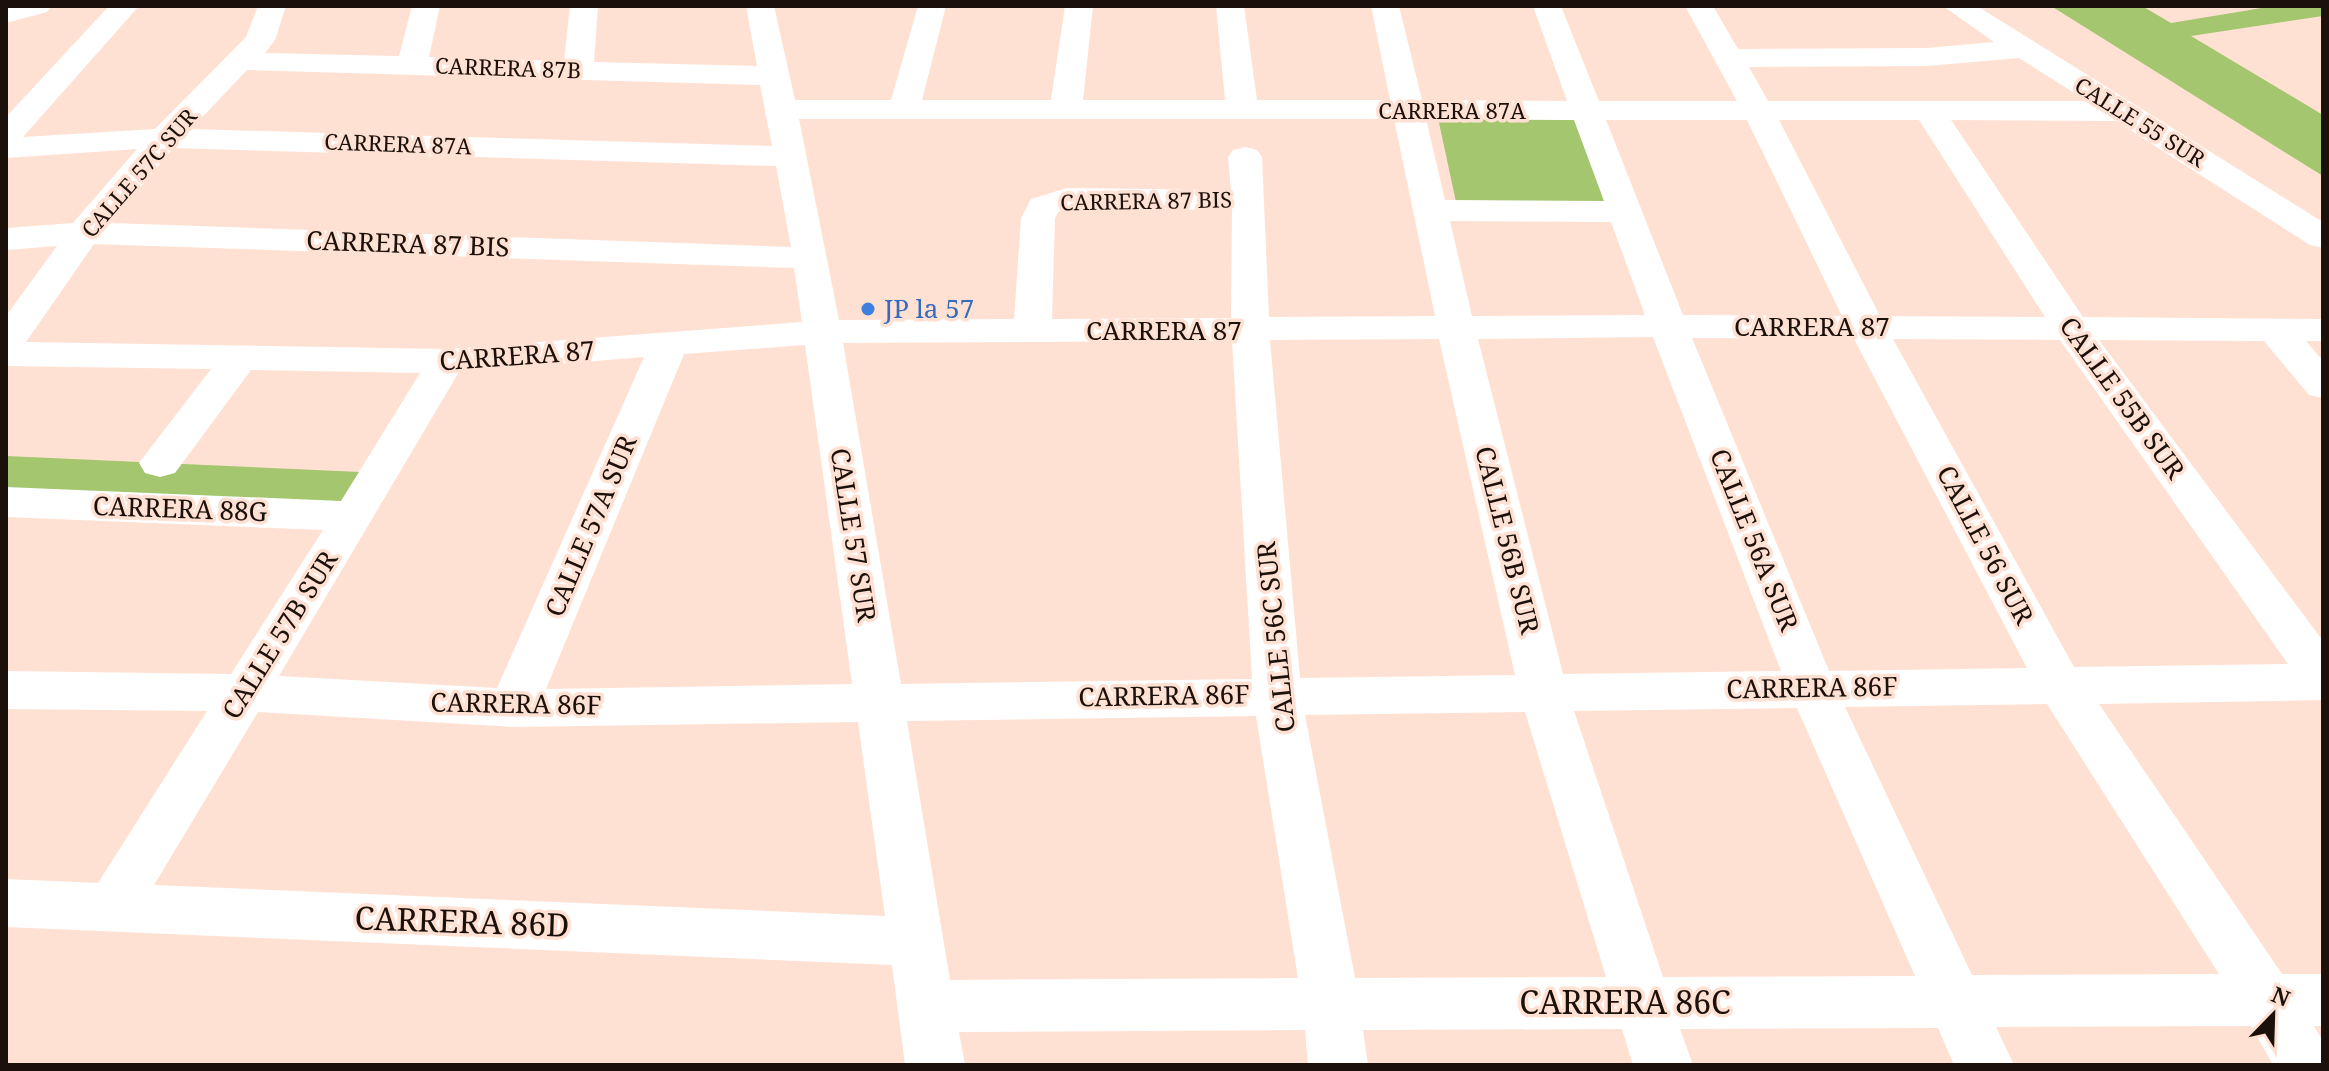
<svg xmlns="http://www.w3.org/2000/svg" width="2329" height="1071" viewBox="0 0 2329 1071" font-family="'Noto Serif',serif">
<rect width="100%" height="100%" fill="#ffe1d3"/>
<g fill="#a3c66e">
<polygon points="2051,6 2142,6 2171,23 2274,6 2323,6 2323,16 2191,36 2323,115 2323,176"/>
<polygon points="1438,118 1577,120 1605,203 1456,202"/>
<polygon points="6,456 360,472 340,505 6,489"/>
</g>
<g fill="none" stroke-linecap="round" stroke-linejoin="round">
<g fill="#fff" fill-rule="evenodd">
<polygon points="6,6 51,6 47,12 6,23"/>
<path d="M 109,6 L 139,6 L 23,137 L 155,129 L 246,37 L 258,6 L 286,6 L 275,40 L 265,53 L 399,56 L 412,6 L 440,6 L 429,57 L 564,61 L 570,6 L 598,6 L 594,62 L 757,66 L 746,6 L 774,6 L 795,100 L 891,100 L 918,6 L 946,6 L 922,100 L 1051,100 L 1065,6 L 1093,6 L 1083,100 L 1225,100 L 1216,6 L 1244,6 L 1257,100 L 1390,100 L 1371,6 L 1399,6 L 1422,100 L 1567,101 L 1533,6 L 1561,6 L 1599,101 L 1737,101 L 1685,6 L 1713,6 L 1738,49 L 1927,48 L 1994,42 L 1943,6 L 1977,6 L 2323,222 L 2323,248 L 2310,245 L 2116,121 L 1951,120 L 2083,317 L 2323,319 L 2323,341 L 2306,341 L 2323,361 L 2323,398 L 2309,395 L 2264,341 L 2099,340 L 2323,641 L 2323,700 L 2099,704 L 2282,974 L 2323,974 L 2323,1026 L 2314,1026 L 2323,1041 L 2323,1065 L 2273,1065 L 2251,1026 L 1996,1027 L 2014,1065 L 1954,1065 L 1938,1028 L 1680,1029 L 1693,1065 L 1633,1065 L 1622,1029 L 1363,1030 L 1368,1065 L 1308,1065 L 1305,1030 L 959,1032 L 965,1065 L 905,1065 L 892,965 L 6,927 L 6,879 L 98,883 L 207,711 L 6,709 L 6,671 L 231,674 L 323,530 L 6,517 L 6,487 L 341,501 L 420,373 L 251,370 L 175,473 L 160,477 L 145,473 L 139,463 L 211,369 L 6,366 L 6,316 L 57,246 L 6,250 L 6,228 L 73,223 L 137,149 L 6,158 L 6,117 ZM 2019,58 L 2087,101 L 1768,101 L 1749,67 L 1927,66 ZM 247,70 L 760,85 L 772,146 L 191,129 ZM 799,119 L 1394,119 L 1435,316 L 1269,317 L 1262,157 L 1257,150 L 1245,147 L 1233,150 L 1228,157 L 1231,190 L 1067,188 L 1031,199 L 1021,218 L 1014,319 L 839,320 ZM 1426,119 L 1574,120 L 1604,201 L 1445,200 ZM 1606,120 L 1747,120 L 1842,316 L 1683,315 ZM 1779,120 L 1919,120 L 2045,317 L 1880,316 ZM 173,148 L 776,166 L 791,247 L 111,223 ZM 1070,208 L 1232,210 L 1231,318 L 1052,319 L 1055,218 L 1058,212 ZM 1450,221 L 1611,222 L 1645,315 L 1472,316 ZM 94,244 L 794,268 L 802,322 L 446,349 L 26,342 ZM 1653,337 L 1781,671 L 1563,674 L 1478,339 ZM 1692,338 L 1854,339 L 2027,668 L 1829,671 ZM 1439,339 L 1515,675 L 1300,678 L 1270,340 ZM 1893,339 L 2060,340 L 2288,664 L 2074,667 ZM 1232,341 L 1252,679 L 901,684 L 843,343 ZM 805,345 L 852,684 L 546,689 L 684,354 ZM 644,357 L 497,688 L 279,676 L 459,372 ZM 2047,704 L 2219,974 L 1972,975 L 1845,707 ZM 1797,708 L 1915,976 L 1663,977 L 1574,711 ZM 258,712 L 513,727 L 858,722 L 885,916 L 154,885 ZM 1525,712 L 1606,977 L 1355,978 L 1305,715 ZM 1256,716 L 1298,978 L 950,980 L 907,721 Z"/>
</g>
</g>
<circle fill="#3f7fe0" stroke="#ffe1d3" stroke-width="3" cx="868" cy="309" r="8"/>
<g text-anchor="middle" stroke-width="7" stroke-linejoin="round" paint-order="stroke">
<g font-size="22" fill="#1c100a" stroke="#ffe1d3">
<text transform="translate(508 68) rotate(2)" y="8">CARRERA 87B</text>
<text x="1452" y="119">CARRERA 87A</text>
<text transform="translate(2140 122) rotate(32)" y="8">CALLE 55 SUR</text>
<text transform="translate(398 144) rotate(2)" y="8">CARRERA 87A</text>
<text transform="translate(139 173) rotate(-49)" y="8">CALLE 57C SUR</text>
<text transform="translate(1146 201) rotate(-1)" y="8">CARRERA 87 BIS</text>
</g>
<g font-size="26" fill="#1c100a" stroke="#ffe1d3">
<text transform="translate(408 244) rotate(2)" y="9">CARRERA 87 BIS</text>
<text x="1812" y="336">CARRERA 87</text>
<text x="1164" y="340">CARRERA 87</text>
<text transform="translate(517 356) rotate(-4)" y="9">CARRERA 87</text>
<text transform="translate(2122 398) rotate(54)" y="9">CALLE 55B SUR</text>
<text transform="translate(180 509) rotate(2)" y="9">CARRERA 88G</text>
<text transform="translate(591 526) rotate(-67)" y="9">CALLE 57A SUR</text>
<text transform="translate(853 535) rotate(81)" y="9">CALLE 57 SUR</text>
<text transform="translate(1507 540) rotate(76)" y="9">CALLE 56B SUR</text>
<text transform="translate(1754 540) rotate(68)" y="9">CALLE 56A SUR</text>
<text transform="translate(1985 545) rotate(62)" y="9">CALLE 56 SUR</text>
<text transform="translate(280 635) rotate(-58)" y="9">CALLE 57B SUR</text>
<text transform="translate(1276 637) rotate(-96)" y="9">CALLE 56C SUR</text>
<text transform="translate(1812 688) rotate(-1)" y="9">CARRERA 86F</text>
<text transform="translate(1164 696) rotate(-1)" y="9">CARRERA 86F</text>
<text transform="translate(516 704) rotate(1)" y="9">CARRERA 86F</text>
</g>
<g font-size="26" fill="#366cbe" stroke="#ffe1d3" text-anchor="start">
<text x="884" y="318">JP la 57</text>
</g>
<g font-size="32" fill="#1c100a" stroke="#ffe1d3">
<text transform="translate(462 922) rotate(2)" y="11">CARRERA 86D</text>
<text x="1625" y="1014">CARRERA 86C</text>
</g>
</g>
<rect width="2329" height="1071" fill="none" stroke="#1c100a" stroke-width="16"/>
<g transform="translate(2273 1015) rotate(23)" stroke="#ffe1d3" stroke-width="6" paint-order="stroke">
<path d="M0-6L14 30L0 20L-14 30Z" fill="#1c100a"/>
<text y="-12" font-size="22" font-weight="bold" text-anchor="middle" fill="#1c100a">N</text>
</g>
</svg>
